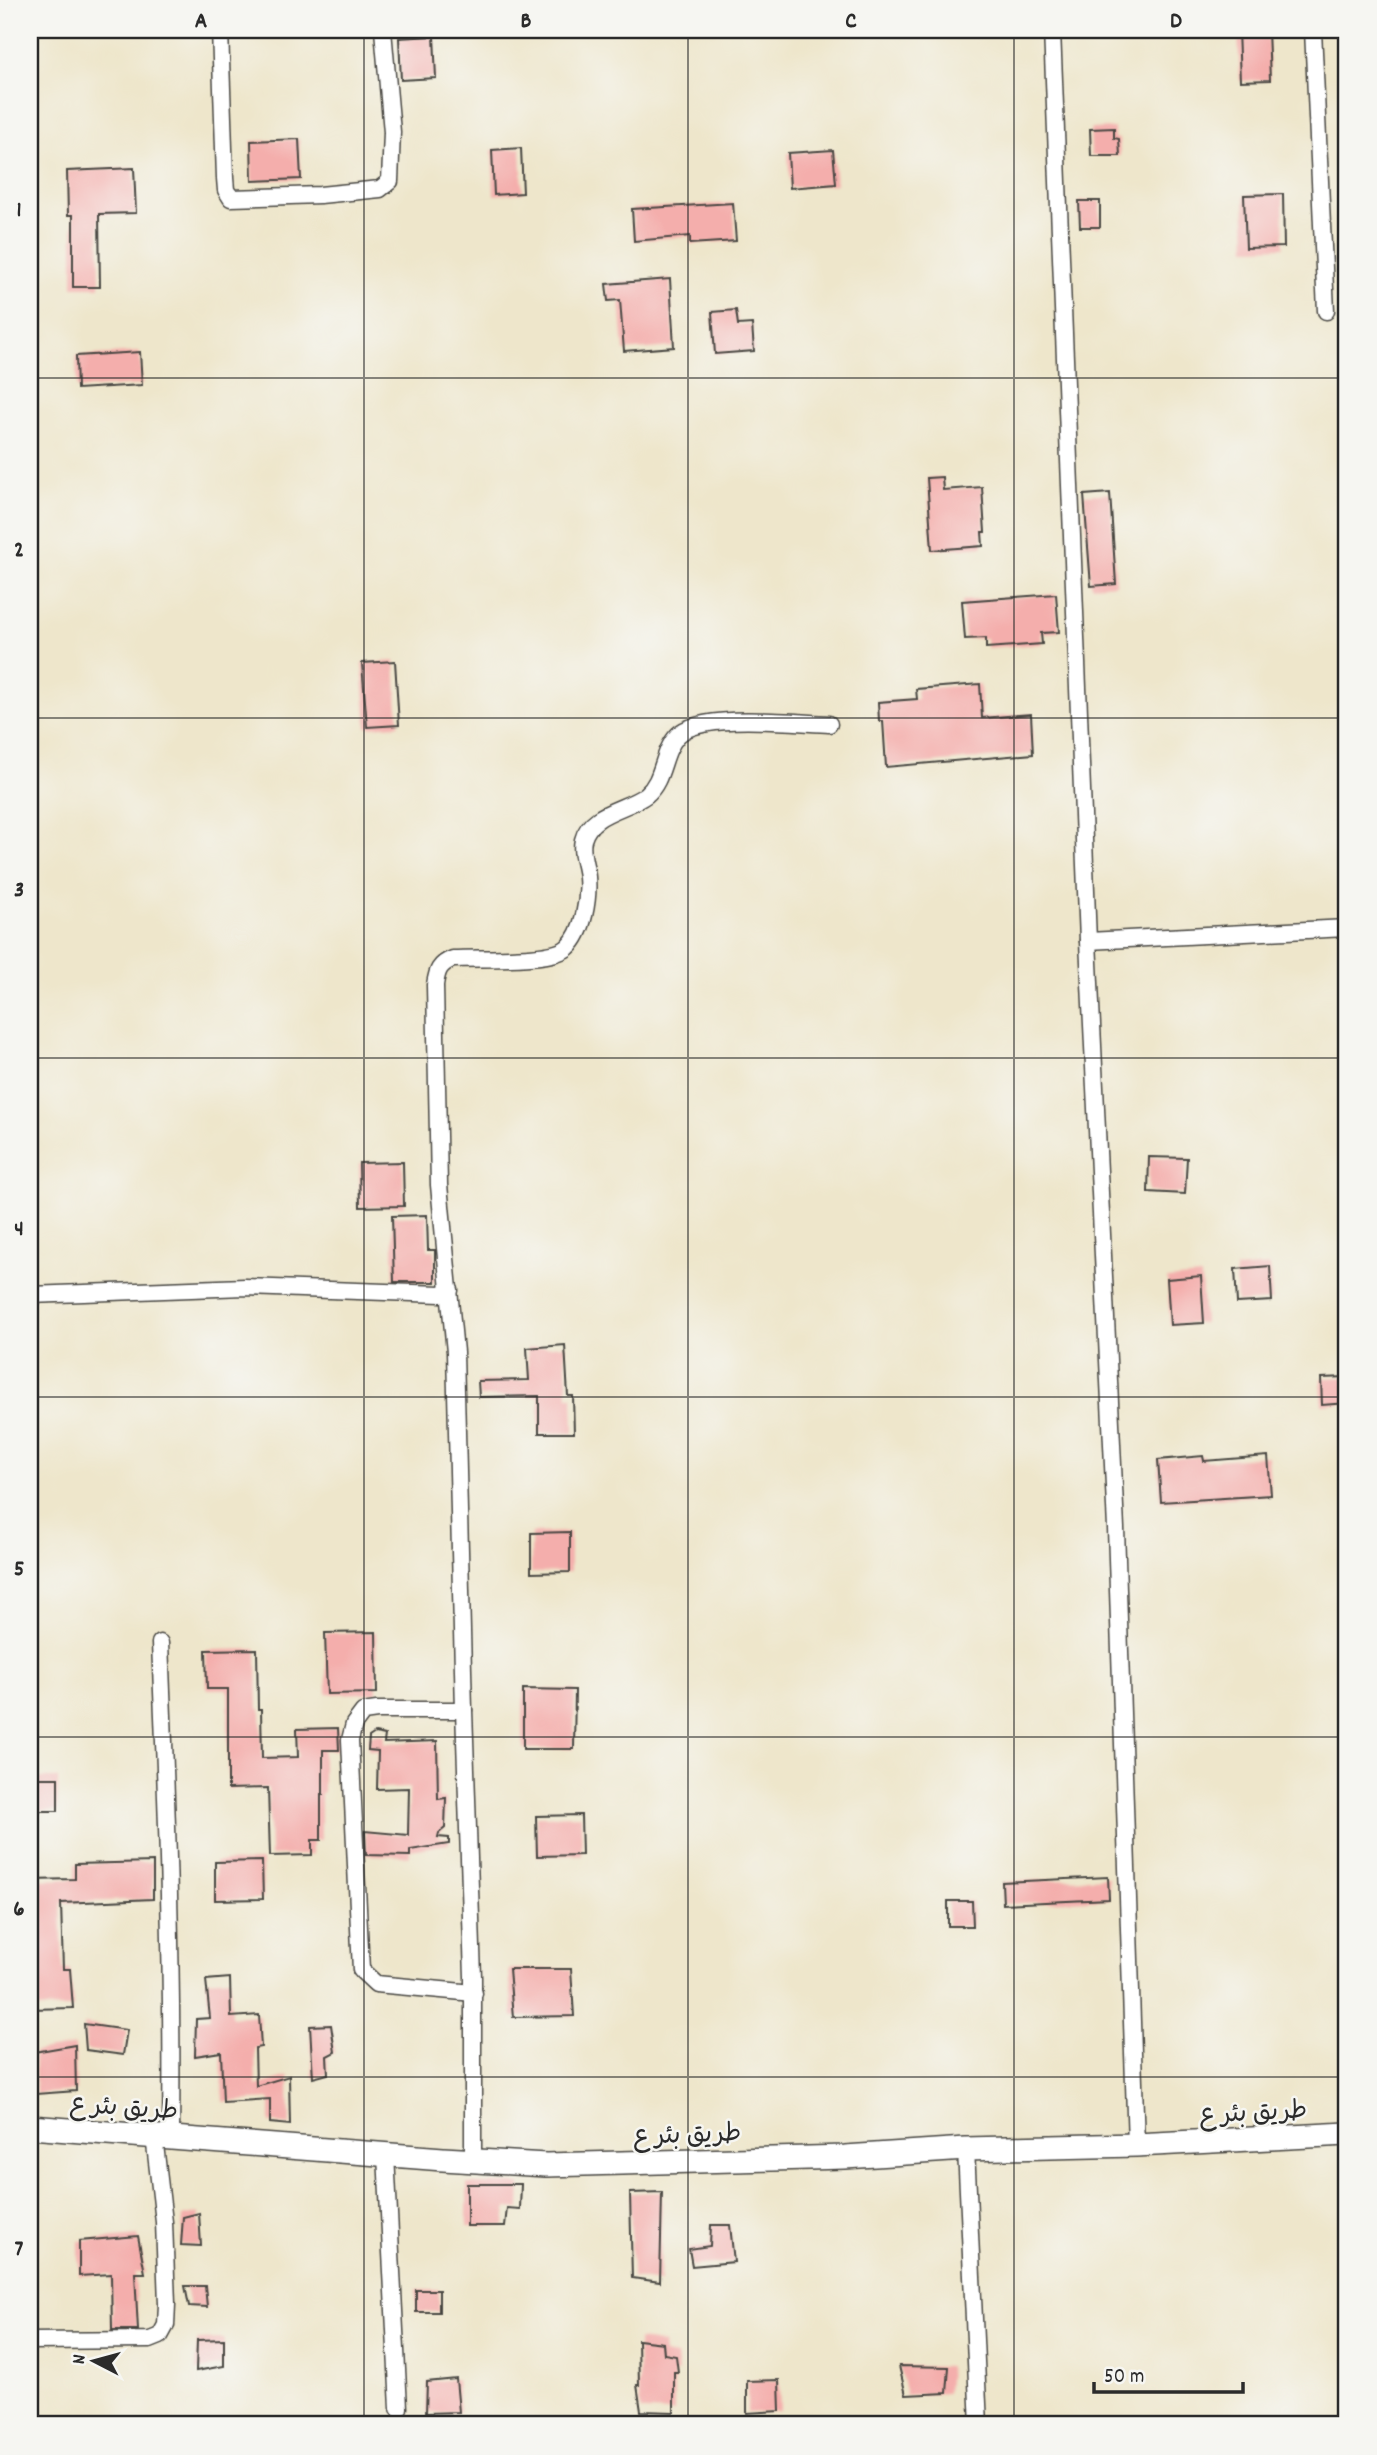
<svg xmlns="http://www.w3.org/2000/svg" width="1377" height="2455" viewBox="0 0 1377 2455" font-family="Dekko,'Playpen Sans Arabic',sans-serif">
<rect width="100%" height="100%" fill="#f6f6f2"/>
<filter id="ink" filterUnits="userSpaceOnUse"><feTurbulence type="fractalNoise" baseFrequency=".0143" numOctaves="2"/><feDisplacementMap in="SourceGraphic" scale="14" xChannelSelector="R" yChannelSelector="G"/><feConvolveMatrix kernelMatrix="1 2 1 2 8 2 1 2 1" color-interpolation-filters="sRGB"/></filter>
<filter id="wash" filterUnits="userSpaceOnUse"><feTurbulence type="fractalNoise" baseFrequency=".00686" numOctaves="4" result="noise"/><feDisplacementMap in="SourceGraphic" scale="28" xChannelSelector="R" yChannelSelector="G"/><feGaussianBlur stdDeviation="1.57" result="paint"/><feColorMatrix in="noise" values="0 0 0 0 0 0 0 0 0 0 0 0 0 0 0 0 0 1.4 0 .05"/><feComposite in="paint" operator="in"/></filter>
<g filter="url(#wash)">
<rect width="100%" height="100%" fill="#eee6cb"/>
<g id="blocks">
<g fill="#f4aeac">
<polygon points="1238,30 1268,30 1270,80 1240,81"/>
<polygon points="434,36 436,78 401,80 399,38"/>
<polygon points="1114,128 1114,138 1119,139 1120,156 1091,156 1090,129"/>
<polygon points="299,139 301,179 252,181 251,141"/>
<polygon points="521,148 523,193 494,195 492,150"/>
<polygon points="833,150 836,184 790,188 788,153"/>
<polygon points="134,168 136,213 99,214 100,287 73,287 73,215 68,215 67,171"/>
<polygon points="1283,194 1284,247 1246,248 1244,195"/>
<polygon points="1079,201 1100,201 1100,227 1080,227"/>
<polygon points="733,203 736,241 690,244 690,236 634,241 632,209"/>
<polygon points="670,279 674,347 624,351 620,300 608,301 606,284"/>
<polygon points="736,310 738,325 752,324 754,351 715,354 712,312"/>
<polygon points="140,352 142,385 77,389 76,356"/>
<polygon points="942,477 943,490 982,487 985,532 982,532 983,546 932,550 927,478"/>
<polygon points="1110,493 1116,584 1091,586 1084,495"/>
<polygon points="1056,594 1059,632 1041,633 1042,644 986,648 986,638 965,639 962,601"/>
<polygon points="395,661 399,725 367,727 362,663"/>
<polygon points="980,684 982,718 1031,714 1033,754 886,767 883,721 879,721 878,702 917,699 916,689"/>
<polygon points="1149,1157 1187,1158 1185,1194 1148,1192"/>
<polygon points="403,1162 404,1206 360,1207 359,1163"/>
<polygon points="427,1215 428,1250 435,1250 435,1282 394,1282 392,1216"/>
<polygon points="1270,1266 1272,1301 1237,1303 1235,1269"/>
<polygon points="1201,1276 1204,1323 1170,1325 1167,1279"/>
<polygon points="565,1345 568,1396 573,1396 574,1433 539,1433 539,1396 479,1397 478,1381 529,1380 527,1348"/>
<polygon points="1347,1377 1347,1403 1322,1405 1321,1378"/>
<polygon points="1203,1456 1204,1461 1268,1456 1271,1495 1161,1502 1158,1460"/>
<polygon points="570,1532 570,1572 531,1573 531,1533"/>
<polygon points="376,1632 377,1693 327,1694 325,1633"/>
<polygon points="257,1649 258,1709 261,1709 262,1758 298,1757 297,1729 338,1728 339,1750 323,1750 323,1794 321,1794 321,1840 312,1840 312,1855 270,1856 268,1788 228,1789 228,1689 207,1689 206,1650"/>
<polygon points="523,1689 575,1690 574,1749 523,1749"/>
<polygon points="375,1733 385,1735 384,1743 437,1741 438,1799 446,1798 445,1828 439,1833 438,1837 449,1838 449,1844 410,1850 410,1856 366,1855 365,1831 408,1835 409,1788 377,1789 378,1751 368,1750 369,1737"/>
<rect x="30" y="1778" width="28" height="33"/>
<polygon points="581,1815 582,1855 537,1856 536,1816"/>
<polygon points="262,1861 263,1899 215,1900 215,1862"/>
<polygon points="153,1862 153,1899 61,1903 63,1969 70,1969 73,2008 30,2009 30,1880 75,1879 75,1864"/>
<polygon points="1108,1877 1109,1899 1003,1904 1002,1882"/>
<polygon points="948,1901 972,1901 973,1926 948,1926"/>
<polygon points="509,1969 571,1969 574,2016 513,2017"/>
<polygon points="230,1978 231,2017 259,2015 261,2047 255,2048 256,2086 289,2076 290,2125 270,2123 270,2099 223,2102 221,2052 195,2056 196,2019 210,2018 206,1980"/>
<polygon points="84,2024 127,2030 123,2055 86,2050"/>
<polygon points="331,2025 335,2052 327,2056 328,2074 313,2078 310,2026"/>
<polygon points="75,2045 76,2091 36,2094 34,2052"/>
<polygon points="467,2184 521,2184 520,2209 507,2208 505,2226 467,2226"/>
<polygon points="662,2192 660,2282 632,2278 630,2193"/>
<polygon points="199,2213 201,2246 181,2245 183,2217"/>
<polygon points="711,2225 730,2225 734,2262 692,2266 689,2249 710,2246"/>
<polygon points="138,2236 145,2273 135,2273 138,2330 112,2330 111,2274 79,2276 79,2241"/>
<polygon points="185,2286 205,2286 207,2307 189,2306"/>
<rect x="416" y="2290" width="23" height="22"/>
<polygon points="224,2339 224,2366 196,2371 197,2340"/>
<polygon points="638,2340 663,2343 664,2354 676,2356 678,2372 674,2372 674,2412 641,2411 637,2385 639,2385"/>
<polygon points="899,2366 949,2367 947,2393 906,2395"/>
<polygon points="456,2379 459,2412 426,2413 427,2382"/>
<polygon points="779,2380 780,2411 747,2413 747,2381"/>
</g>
</g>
</g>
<g filter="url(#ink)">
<use href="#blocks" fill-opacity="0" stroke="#484743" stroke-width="2"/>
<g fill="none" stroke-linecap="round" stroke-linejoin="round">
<defs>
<g id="street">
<polyline points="220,30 225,178 226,190 231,198 320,195 380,189 390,181 392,132 383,30"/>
<polyline points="1052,30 1088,941 1116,1528 1136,2145"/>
<polyline points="1313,30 1326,311"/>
<polyline points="1088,941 1347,928"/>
<polyline points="30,1295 245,1287 441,1294 450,1290"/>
<path d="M 160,1643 C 167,1808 173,1972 171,2137"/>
<polyline points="464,1710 377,1710 363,1712 354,1724 350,1740 361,1970 376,1984 474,1993"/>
<polyline points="966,2149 979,2425"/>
<polyline points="386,2155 399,2408"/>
<path d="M 473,2161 L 473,1977 L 464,1710 L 455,1352 L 439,1185 L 435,985 C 437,971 439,964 453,959 C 478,957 553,962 568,947 C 584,932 589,898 587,877 C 586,865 580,853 583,840 C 590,812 626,810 646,795 C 665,779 661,753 678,735 C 701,712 796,723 829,724"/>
<polyline points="30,2341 150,2340 160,2336 166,2325 167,2304 164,2222 154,2136"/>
</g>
<polyline id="secondary" points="30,2127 443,2159 546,2165 845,2157 966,2149 1136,2145 1347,2134"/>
</defs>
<use href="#street" stroke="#484743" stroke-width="19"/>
<use href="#secondary" stroke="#484743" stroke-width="26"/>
<use href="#street" stroke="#fff" stroke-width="16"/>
<use href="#secondary" stroke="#fff" stroke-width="23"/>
</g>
</g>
<path fill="none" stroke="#2b2b2b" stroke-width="2" stroke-opacity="0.55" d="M 364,30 L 364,2425M 688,30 L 688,2425M 1014,30 L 1014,2425M 30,378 L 1347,378M 30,718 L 1347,718M 30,1058 L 1347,1058M 30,1397 L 1347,1397M 30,1737 L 1347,1737M 30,2077 L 1347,2077"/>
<g text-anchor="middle" stroke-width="5" stroke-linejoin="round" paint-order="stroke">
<g font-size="26" fill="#2b2b2b" stroke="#f6f6f2">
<text transform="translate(124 2106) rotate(4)" y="9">طريق بئر ع</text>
<text transform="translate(1253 2111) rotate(-3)" y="9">طريق بئر ع</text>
<text transform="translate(687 2133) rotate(-2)" y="9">طريق بئر ع</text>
</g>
</g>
<rect width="1377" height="2455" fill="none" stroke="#f6f6f2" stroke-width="77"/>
<g transform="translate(94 2361) rotate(276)" stroke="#f6f6f2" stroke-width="5" paint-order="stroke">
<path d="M0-5L12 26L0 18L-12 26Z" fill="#2b2b2b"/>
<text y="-10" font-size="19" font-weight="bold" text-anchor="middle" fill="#2b2b2b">N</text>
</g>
<path d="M1094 2382v10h149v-10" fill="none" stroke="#2b2b2b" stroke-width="3.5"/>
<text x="1104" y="2382" font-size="21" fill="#2b2b2b" stroke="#f6f6f2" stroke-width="5" paint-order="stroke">50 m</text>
<rect x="38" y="38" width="1300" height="2378" fill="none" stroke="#2b2b2b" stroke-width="2.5"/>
<g font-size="23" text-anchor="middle" font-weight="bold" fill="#2b2b2b">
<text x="201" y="27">A</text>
<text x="526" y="27">B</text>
<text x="851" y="27">C</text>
<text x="1176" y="27">D</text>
<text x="19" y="216">1</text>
<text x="19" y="556">2</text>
<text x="19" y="896">3</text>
<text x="19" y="1235">4</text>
<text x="19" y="1575">5</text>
<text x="19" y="1915">6</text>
<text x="19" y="2255">7</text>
</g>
</svg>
